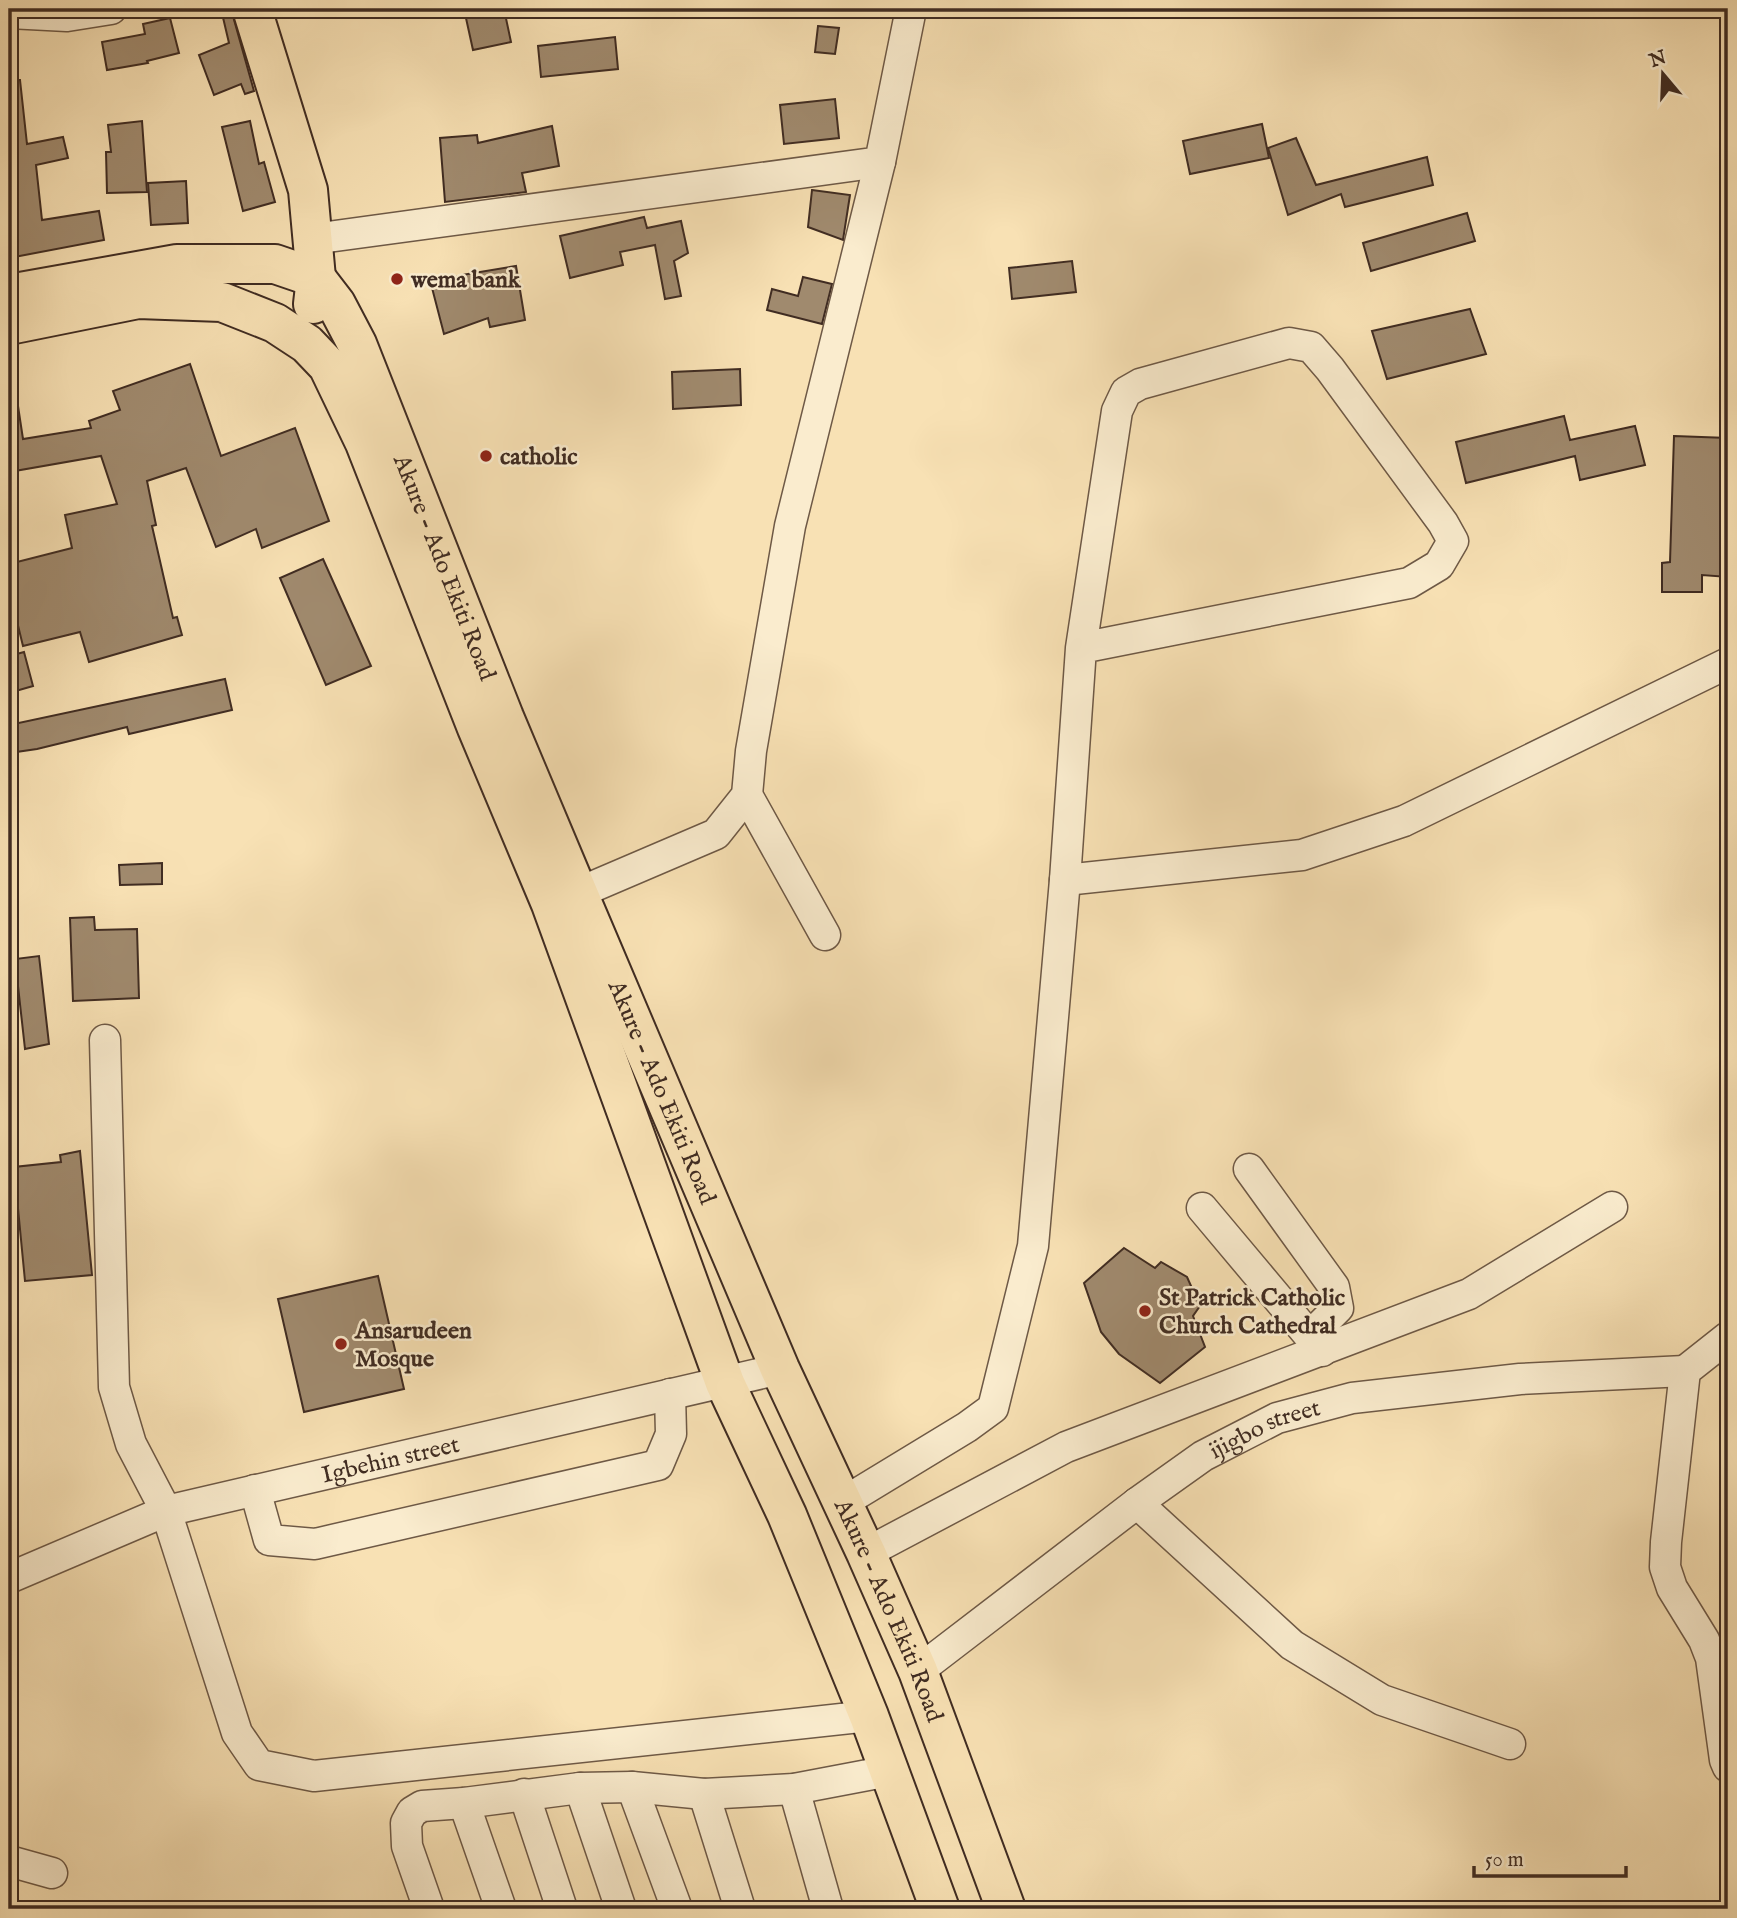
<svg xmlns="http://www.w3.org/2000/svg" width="1737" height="1918" viewBox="0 0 1737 1918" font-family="'IM FELL English',serif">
<rect width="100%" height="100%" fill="#f8e1b4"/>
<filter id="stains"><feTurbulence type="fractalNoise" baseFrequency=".00286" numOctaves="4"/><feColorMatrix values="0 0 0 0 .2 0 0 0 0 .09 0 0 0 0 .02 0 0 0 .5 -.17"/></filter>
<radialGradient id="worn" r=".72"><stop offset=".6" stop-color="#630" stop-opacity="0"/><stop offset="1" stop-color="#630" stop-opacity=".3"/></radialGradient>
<g fill="#a08a6e" stroke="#402c22" stroke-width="2">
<polygon points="221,9 231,9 254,91 245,94 241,84 214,95 199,55 229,43"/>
<polygon points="464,9 504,9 511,42 473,50"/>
<polygon points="170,18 179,53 147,61 148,63 107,70 102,42 145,34 143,24"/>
<polygon points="818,26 839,28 835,54 815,52"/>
<polygon points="615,37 618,69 541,77 538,46"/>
<polygon points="9,80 20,80 27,144 63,137 68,158 36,165 42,220 99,211 104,240 9,258"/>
<polygon points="835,99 839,138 784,144 780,105"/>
<polygon points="142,121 147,192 107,193 106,152 111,152 108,125"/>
<polygon points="250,121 259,164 264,162 275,202 243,211 222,127"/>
<polygon points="1262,124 1269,158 1190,174 1183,141"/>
<polygon points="552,126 559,166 522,173 526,192 445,202 440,138 477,135 478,143"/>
<polygon points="1296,138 1316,185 1427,157 1433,185 1345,207 1341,194 1288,215 1268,148"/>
<polygon points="186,181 188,223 151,225 148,183"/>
<polygon points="812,190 850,195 843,240 808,227"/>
<polygon points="1467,213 1475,241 1371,271 1363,243"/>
<polygon points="644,217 647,228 681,221 688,253 674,261 681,296 665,299 655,245 620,252 623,265 570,278 560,236"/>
<polygon points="1072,261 1076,292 1012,299 1009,268"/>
<polygon points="516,266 525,320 490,327 488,318 444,334 431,284 462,275"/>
<polygon points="803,277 832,284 822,324 767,310 772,289 798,296"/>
<polygon points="1470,309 1486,354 1387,379 1372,331"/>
<polygon points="190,364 221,456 295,428 329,521 262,548 256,529 216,547 186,468 147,481 156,525 152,526 173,618 177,617 182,635 89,662 80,632 23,646 13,605 9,606 9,564 72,548 65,515 117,504 101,456 9,472 9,406 18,406 23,439 91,428 89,421 120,410 113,391"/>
<polygon points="740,369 741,405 673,409 672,372"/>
<polygon points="1564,416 1570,440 1635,426 1645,465 1580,480 1575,456 1466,483 1456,442"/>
<polygon points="1674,436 1728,438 1728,577 1702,575 1702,592 1662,592 1662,563 1670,562"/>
<polygon points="323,559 371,666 326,685 280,578"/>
<polygon points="24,652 33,686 9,693 9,656"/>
<polygon points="225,679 232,710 129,734 127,727 37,749 9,753 9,725"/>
<polygon points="162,863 162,884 120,885 119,865"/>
<polygon points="94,917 95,930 137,929 139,998 73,1001 70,918"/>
<polygon points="39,956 49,1044 25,1049 15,959"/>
<polygon points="80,1151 92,1275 25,1281 14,1167 61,1162 60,1155"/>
<polygon points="1124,1248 1155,1268 1161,1262 1187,1277 1200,1306 1193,1316 1205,1347 1160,1383 1119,1354 1101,1332 1084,1283"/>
<polygon points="378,1276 404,1389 304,1412 278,1299"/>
</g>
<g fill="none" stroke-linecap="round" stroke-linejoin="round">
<defs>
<g id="minor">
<polyline points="9,13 67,16 111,9"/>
<polyline points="313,239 880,162 911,9"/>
<polyline points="747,795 825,935"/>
<polyline points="1065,880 1302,855 1404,821 1728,663"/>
<polyline points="578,893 716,834 747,795 751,751 790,526 880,162"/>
<polyline points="105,1040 114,1387 131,1444 166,1511 237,1733 259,1765 314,1776 869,1716"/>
<polyline points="1249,1169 1334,1287 1338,1308 1310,1336"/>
<polyline points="1202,1208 1322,1351"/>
<polyline points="1728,1337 1685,1371 1666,1542 1665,1567 1672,1588 1704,1640 1711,1658 1725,1760 1728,1767"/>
<polyline points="255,1490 269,1540 315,1544 658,1465 671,1434 670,1394"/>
<polyline points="842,1503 967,1427 993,1408 1033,1246 1065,880 1081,648 1117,411 1126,392 1140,384 1289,343 1311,347 1330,369 1443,523 1453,541 1439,565 1409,583 1081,648"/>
<polyline points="1137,1503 1292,1645 1382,1700 1510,1744"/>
<polyline points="866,1553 1066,1447 1469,1294 1612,1207"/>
<path id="s1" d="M 9,1578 L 166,1511 L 780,1369"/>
<path id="s2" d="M 918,1671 L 1137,1503 L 1203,1456 L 1277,1418 L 1352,1398 L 1520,1379 L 1685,1371"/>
<polyline points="632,1787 677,1909"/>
<polyline points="580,1788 621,1909"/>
<polyline points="794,1789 828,1909"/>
<polyline points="524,1794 562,1909"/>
<polyline points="704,1794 740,1909"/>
<polyline points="464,1803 501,1909"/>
<polyline points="9,1861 52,1873"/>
<polyline points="429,1909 407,1846 406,1823 412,1812 422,1806 464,1803 580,1788 632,1787 704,1794 794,1789 889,1771"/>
</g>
<g id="major">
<polyline points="252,9 308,190 316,278 313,304"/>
<path id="s3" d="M 316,278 L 336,304 L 357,344 L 504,717 L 578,893 L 780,1369 L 866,1553 L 918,1671 L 1006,1909"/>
<polyline points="9,294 177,264 275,264 316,278"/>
<polyline points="9,325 138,299 222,302 275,323 307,344 328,366 365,443 477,728 551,904 725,1383 787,1515 869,1716 940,1909"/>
</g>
</defs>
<use href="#minor" stroke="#6e5946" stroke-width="33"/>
<use href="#major" stroke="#402c22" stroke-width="42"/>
<use href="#minor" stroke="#faecce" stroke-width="30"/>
<use href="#major" stroke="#f8e1b4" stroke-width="38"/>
</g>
<g fill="#8f2418" stroke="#faecce" stroke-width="2.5">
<circle cx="397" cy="279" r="7"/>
<circle cx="486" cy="456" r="7"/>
<circle cx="1145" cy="1311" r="7"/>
<circle cx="341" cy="1344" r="7"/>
</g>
<g text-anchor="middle" stroke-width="5" stroke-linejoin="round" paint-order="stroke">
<g font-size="24" font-weight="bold" fill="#402c22" stroke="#faecce" text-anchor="start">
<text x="411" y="287">wema bank</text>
<text x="500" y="464">catholic</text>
<text x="1159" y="1305">St Patrick Catholic<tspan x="1159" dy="28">Church Cathedral</tspan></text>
<text x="355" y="1338">Ansarudeen<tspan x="355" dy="28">Mosque</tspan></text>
</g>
<g font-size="24" fill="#402c22" stroke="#faecce">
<text dy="8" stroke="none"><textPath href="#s3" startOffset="318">Akure - Ado Ekiti Road</textPath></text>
<text dy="8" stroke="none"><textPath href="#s3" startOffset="886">Akure - Ado Ekiti Road</textPath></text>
<text dy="8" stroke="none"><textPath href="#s2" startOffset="425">ijigbo street</textPath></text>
<text dy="8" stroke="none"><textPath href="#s1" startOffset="401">Igbehin street</textPath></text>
<text dy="8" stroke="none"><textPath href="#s3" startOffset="1452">Akure - Ado Ekiti Road</textPath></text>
</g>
</g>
<rect width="1737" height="1918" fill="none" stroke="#f8e1b4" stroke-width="35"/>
<rect x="10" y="10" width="1716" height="1897" fill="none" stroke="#402c22" stroke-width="3.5"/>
<rect x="18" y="18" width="1702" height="1883" fill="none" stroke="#402c22" stroke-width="2"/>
<g transform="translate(1663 74) rotate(341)" stroke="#faecce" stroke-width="5" paint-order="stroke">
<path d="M0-5L12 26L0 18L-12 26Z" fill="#402c22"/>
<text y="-10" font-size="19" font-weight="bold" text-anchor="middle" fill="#402c22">N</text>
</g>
<path d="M1474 1866v10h152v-10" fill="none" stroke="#402c22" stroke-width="3.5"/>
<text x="1485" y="1866" font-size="21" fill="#402c22" stroke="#faecce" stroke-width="5" paint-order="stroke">50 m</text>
<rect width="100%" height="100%" filter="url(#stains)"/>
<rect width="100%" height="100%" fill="url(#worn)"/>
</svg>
